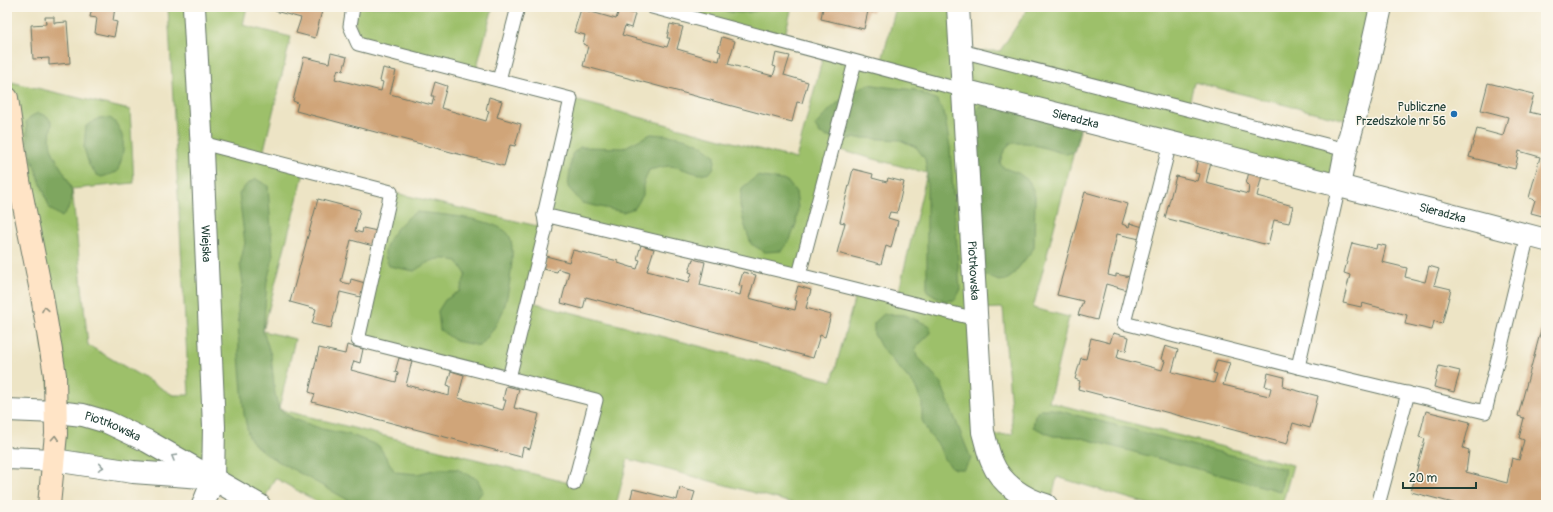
<svg xmlns="http://www.w3.org/2000/svg" width="1553" height="512" viewBox="0 0 1553 512" font-family="Pangolin,sans-serif">
<rect width="100%" height="100%" fill="#fbf7ec"/>
<filter id="ink" filterUnits="userSpaceOnUse"><feTurbulence type="fractalNoise" baseFrequency=".025" numOctaves="2"/><feDisplacementMap in="SourceGraphic" scale="8" xChannelSelector="R" yChannelSelector="G"/><feConvolveMatrix kernelMatrix="1 2 1 2 8 2 1 2 1" color-interpolation-filters="sRGB"/></filter>
<filter id="wash" filterUnits="userSpaceOnUse"><feTurbulence type="fractalNoise" baseFrequency=".012" numOctaves="4" result="noise"/><feDisplacementMap in="SourceGraphic" scale="16" xChannelSelector="R" yChannelSelector="G"/><feGaussianBlur stdDeviation="0.9" result="paint"/><feColorMatrix in="noise" values="0 0 0 0 0 0 0 0 0 0 0 0 0 0 0 0 0 1.4 0 .05"/><feComposite in="paint" operator="in"/></filter>
<g filter="url(#wash)">
<rect width="100%" height="100%" fill="#ede4c5"/>
<g fill="#9dc06a" stroke="#5e7e4f" fill-rule="evenodd">
<path d="M 168,7 L 247,7 L 243,25 L 291,37 L 262,158 L 305,169 L 263,331 L 295,339 L 279,409 L 573,484 L 596,401 L 358,340 L 391,192 L 546,228 L 528,301 L 832,381 L 857,289 L 897,299 L 927,173 L 832,148 L 799,275 L 544,215 L 571,99 L 796,159 L 824,53 L 880,68 L 896,7 L 958,7 L 961,51 L 1000,51 L 1029,7 L 1381,7 L 1353,122 L 1194,82 L 1188,109 L 1346,150 L 1339,186 L 1082,121 L 1033,308 L 1069,317 L 1049,402 L 1293,465 L 1282,505 L 1151,505 L 1057,477 L 1050,505 L 800,505 L 628,459 L 616,505 L 323,505 L 275,478 L 261,505 L 213,480 L 54,460 L 56,434 L 7,98 L 7,81 L 130,110 L 134,183 L 72,189 L 88,345 L 173,395 L 189,395 ZM 1003,308 L 1013,434 L 984,436 L 976,309 Z"/>
<polygon points="353,7 493,7 475,74 358,44"/>
<polygon points="652,7 792,7 783,42"/>
</g>
<g fill="#7ea65e" stroke="#4e7249">
<path d="M 714,7 L 768,7 C 753,14 729,15 714,7 Z"/>
<path d="M 869,84 L 886,87 L 915,90 L 937,100 L 944,112 L 950,147 L 960,291 L 955,300 L 944,301 L 927,291 L 927,173 L 925,159 L 916,147 L 900,140 L 864,138 L 834,139 L 820,134 L 815,126 C 831,107 845,94 869,84 Z"/>
<polygon points="979,106 991,106 1080,130 1074,152 1066,154 1027,143 1010,143 1003,153 1000,163 1004,168 1018,173 1029,181 1035,196 1034,248 1012,276 1006,280 999,281 982,274 972,113"/>
<path d="M 38,113 L 47,116 L 52,123 C 51,130 49,140 51,147 C 60,175 86,189 62,217 L 50,209 L 33,162 L 28,143 L 26,122 L 30,117 Z"/>
<path d="M 99,118 C 102,118 106,117 109,118 C 113,119 116,123 118,127 C 127,140 123,158 117,172 L 102,177 L 97,175 L 89,165 L 84,148 L 86,126 Z"/>
<path d="M 651,134 C 677,136 696,137 715,156 C 716,189 687,167 670,166 C 663,166 655,169 649,170 L 643,185 L 643,195 L 635,208 L 623,212 L 582,203 L 568,187 L 572,154 L 580,147 L 623,148 Z"/>
<polygon points="757,176 787,181 796,192 798,208 796,224 790,240 781,251 765,252 751,244 744,223 740,205 742,188"/>
<polygon points="256,179 268,186 273,258 267,281 263,331 271,355 275,394 279,409 294,419 322,429 351,435 379,446 395,472 417,474 438,469 457,469 477,479 483,491 475,501 469,505 357,505 269,456 256,446 249,437 244,414 239,356 238,305 243,283 240,264 245,243 239,194 247,184"/>
<path d="M 416,212 C 435,214 498,218 509,235 C 517,248 508,300 502,313 C 496,326 489,336 480,346 L 456,341 L 440,330 L 438,311 L 445,300 L 460,291 L 466,274 L 457,261 C 437,256 431,260 414,271 L 389,266 C 388,263 385,258 385,254 C 386,237 402,221 416,212 Z"/>
<polygon points="884,314 905,315 930,326 931,333 915,348 917,357 940,381 971,459 964,469 954,469 944,459 939,446 929,434 922,420 922,403 915,386 881,347 874,334 874,323"/>
<polygon points="1041,409 1052,409 1285,469 1280,491 1078,437 1053,436 1033,427 1035,415"/>
</g>
<g id="blocks">
<g fill="#d0a579">
<polygon points="92,7 115,7 113,21 117,22 114,37 95,33 97,18 90,17"/>
<polygon points="276,7 323,7 315,38 296,33 301,18 275,11"/>
<polygon points="823,7 875,7 873,12 868,11 864,29 821,19"/>
<polygon points="581,9 616,19 619,10 635,14 631,28 625,26 622,35 667,47 670,38 667,38 670,24 683,27 677,49 719,61 721,52 718,51 722,37 735,41 728,64 773,76 776,67 773,66 776,53 790,56 784,75 808,82 802,103 797,102 792,122 583,66 588,46 583,44 585,35 574,32"/>
<polygon points="45,17 54,17 54,23 67,22 70,63 49,65 49,58 33,59 31,25 46,24"/>
<polygon points="331,53 347,57 343,71 338,69 335,79 381,91 383,82 380,81 383,68 396,71 390,94 432,105 434,96 431,96 435,82 447,86 441,108 486,121 489,111 486,110 489,97 502,101 497,117 521,124 515,146 510,145 504,166 296,111 298,103 293,101 304,57 329,63"/>
<polygon points="1488,83 1534,94 1529,112 1546,116 1546,217 1531,213 1535,200 1529,198 1540,157 1519,151 1515,169 1469,157 1477,129 1503,136 1508,117 1481,110"/>
<polygon points="1198,159 1211,162 1206,183 1248,194 1249,185 1246,184 1249,172 1262,175 1257,196 1293,206 1289,223 1274,220 1268,245 1165,218 1176,176 1197,181 1199,174 1195,173"/>
<polygon points="853,169 873,174 872,178 887,182 888,178 904,182 897,213 890,212 888,218 898,221 891,248 886,246 881,264 837,253 845,223 840,222"/>
<polygon points="1085,192 1128,204 1122,224 1129,227 1130,223 1143,227 1140,239 1117,234 1108,275 1116,277 1116,274 1130,277 1127,290 1106,284 1097,320 1078,315 1083,301 1057,295"/>
<polygon points="318,199 360,210 355,231 362,233 363,228 377,231 373,246 351,240 341,282 350,284 351,279 365,283 361,297 340,292 331,328 312,324 316,309 290,302"/>
<polygon points="1352,243 1376,249 1377,244 1386,246 1382,262 1407,268 1405,277 1425,282 1429,266 1439,269 1434,285 1451,289 1442,324 1434,321 1432,330 1405,324 1407,315 1362,303 1361,307 1343,303 1350,275 1344,273"/>
<polygon points="641,245 654,249 647,271 689,282 692,273 689,272 693,259 705,262 700,285 740,295 742,286 739,285 743,272 756,275 749,298 795,310 797,301 794,300 798,286 811,290 806,308 831,315 825,337 820,335 813,358 586,297 583,309 561,303 569,272 558,269 557,272 543,269 546,256 569,262 573,250 618,261 618,263 637,269 640,260 637,259"/>
<polygon points="1546,311 1546,505 1461,505 1411,492 1425,439 1419,437 1426,411 1470,422 1463,448 1469,450 1466,472 1507,483 1512,458 1519,460 1524,440 1519,438 1524,418 1518,416"/>
<polygon points="1113,333 1129,337 1126,351 1119,349 1117,358 1140,364 1162,370 1165,361 1161,359 1165,346 1178,350 1172,372 1214,383 1217,374 1213,373 1217,360 1230,363 1223,385 1269,396 1271,388 1265,386 1268,373 1284,377 1283,387 1318,396 1310,428 1293,423 1287,444 1078,389 1080,381 1075,379 1081,358 1086,359 1091,338 1110,343"/>
<polygon points="347,345 363,349 360,363 354,361 351,370 396,382 398,373 395,372 399,358 412,361 406,385 449,396 450,386 447,385 451,371 464,375 458,398 503,410 506,400 503,400 506,386 519,389 514,408 539,414 530,449 523,447 521,457 312,402 315,394 309,392 319,348 345,354"/>
<polygon points="1439,366 1460,371 1454,392 1434,387"/>
<polygon points="680,488 695,492 691,505 629,505 633,489 677,500"/>
</g>
</g>
</g>
<g filter="url(#ink)">
<use href="#blocks" fill-opacity="0" stroke="#677767" stroke-width="1"/>
<g fill="none" stroke-linecap="round" stroke-linejoin="round">
<defs>
<g id="lane">
<polyline points="353,7 350,26 358,44 571,99 544,215 546,228 509,378"/>
<polyline points="652,7 962,90"/>
<polyline points="961,51 1346,150"/>
<polyline points="499,80 518,7"/>
<polyline points="202,143 391,192 358,340 596,400 574,484"/>
<polyline points="1170,143 1124,323 1298,367"/>
<polyline points="1339,186 1298,367 1485,412 1528,235"/>
<polyline points="544,215 799,275 976,319"/>
<polyline points="799,275 855,62"/>
<polyline points="1378,505 1408,393"/>
</g>
<g id="street">
<path id="s1" d="M 194,7 L 202,151 L 214,427 L 213,480 L 203,505"/>
<path id="s2" d="M 958,7 L 983,432 C 986,442 988,453 992,462 C 1001,484 1024,499 1046,505"/>
<path id="s3" d="M 962,90 L 1188,147"/>
<path id="s4" d="M 1194,148 L 1546,240"/>
<polyline points="1339,186 1346,150 1361,96 1381,7"/>
<path id="s5" d="M 7,410 L 56,412 L 83,415 L 107,422 L 147,441 L 259,505"/>
<polyline points="7,458 54,460 133,472 202,477"/>
</g>
<polyline id="secondary" points="7,98 19,181 42,296 55,375 56,434 49,505"/>
</defs>
<use href="#lane" stroke="#677767" stroke-width="15"/>
<use href="#street" stroke="#677767" stroke-width="24"/>
<use href="#secondary" stroke="#677767" stroke-width="24"/>
<use href="#lane" stroke="#fff" stroke-width="13"/>
<use href="#street" stroke="#fff" stroke-width="22"/>
<use href="#secondary" stroke="#ffe4c6" stroke-width="22"/>
</g>
<defs><path id="oneway-chevron" d="M-2-3.5L2.5 0L-2 3.5" fill="none" stroke-width="1.6" stroke-linecap="round" stroke-linejoin="round"/></defs>
<g stroke="#8f907d">
<use href="#oneway-chevron" transform="translate(45 309) rotate(-100)"/>
<use href="#oneway-chevron" transform="translate(55 438) rotate(-86)"/>
</g>
<g stroke="#8f9e9a">
<use href="#oneway-chevron" transform="translate(174 457) rotate(-150)"/>
<use href="#oneway-chevron" transform="translate(101 467) rotate(9)"/>
</g>
</g>
<circle fill="#1f6fb2" stroke="#fbf7ec" stroke-width="1.5" cx="1454" cy="114" r="4"/>
<g text-anchor="middle" stroke-width="3" stroke-linejoin="round" paint-order="stroke">
<g font-size="12" fill="#1f3d34" stroke="#fbf7ec" text-anchor="end">
<text x="1446" y="111">Publiczne<tspan x="1446" dy="14">Przedszkole nr 56</tspan></text>
</g>
<g font-size="12" fill="#1f3d34" stroke="#fbf7ec">
<text dy="4" stroke="none"><textPath href="#s3" startOffset="117">Sieradzka</textPath></text>
<text dy="4" stroke="none"><textPath href="#s4" startOffset="257">Sieradzka</textPath></text>
<text dy="4" stroke="none"><textPath href="#s1" startOffset="237">Wiejska</textPath></text>
<text dy="4" stroke="none"><textPath href="#s2" startOffset="264">Piotrkowska</textPath></text>
<text dy="4" stroke="none"><textPath href="#s5" startOffset="108">Piotrkowska</textPath></text>
</g>
</g>
<rect width="1553" height="512" fill="none" stroke="#fbf7ec" stroke-width="24"/>
<path d="M1403 482v6h73v-6" fill="none" stroke="#1f3d34" stroke-width="2"/>
<text x="1409" y="482" font-size="12" fill="#1f3d34" stroke="#fbf7ec" stroke-width="3" paint-order="stroke">20 m</text>
</svg>
